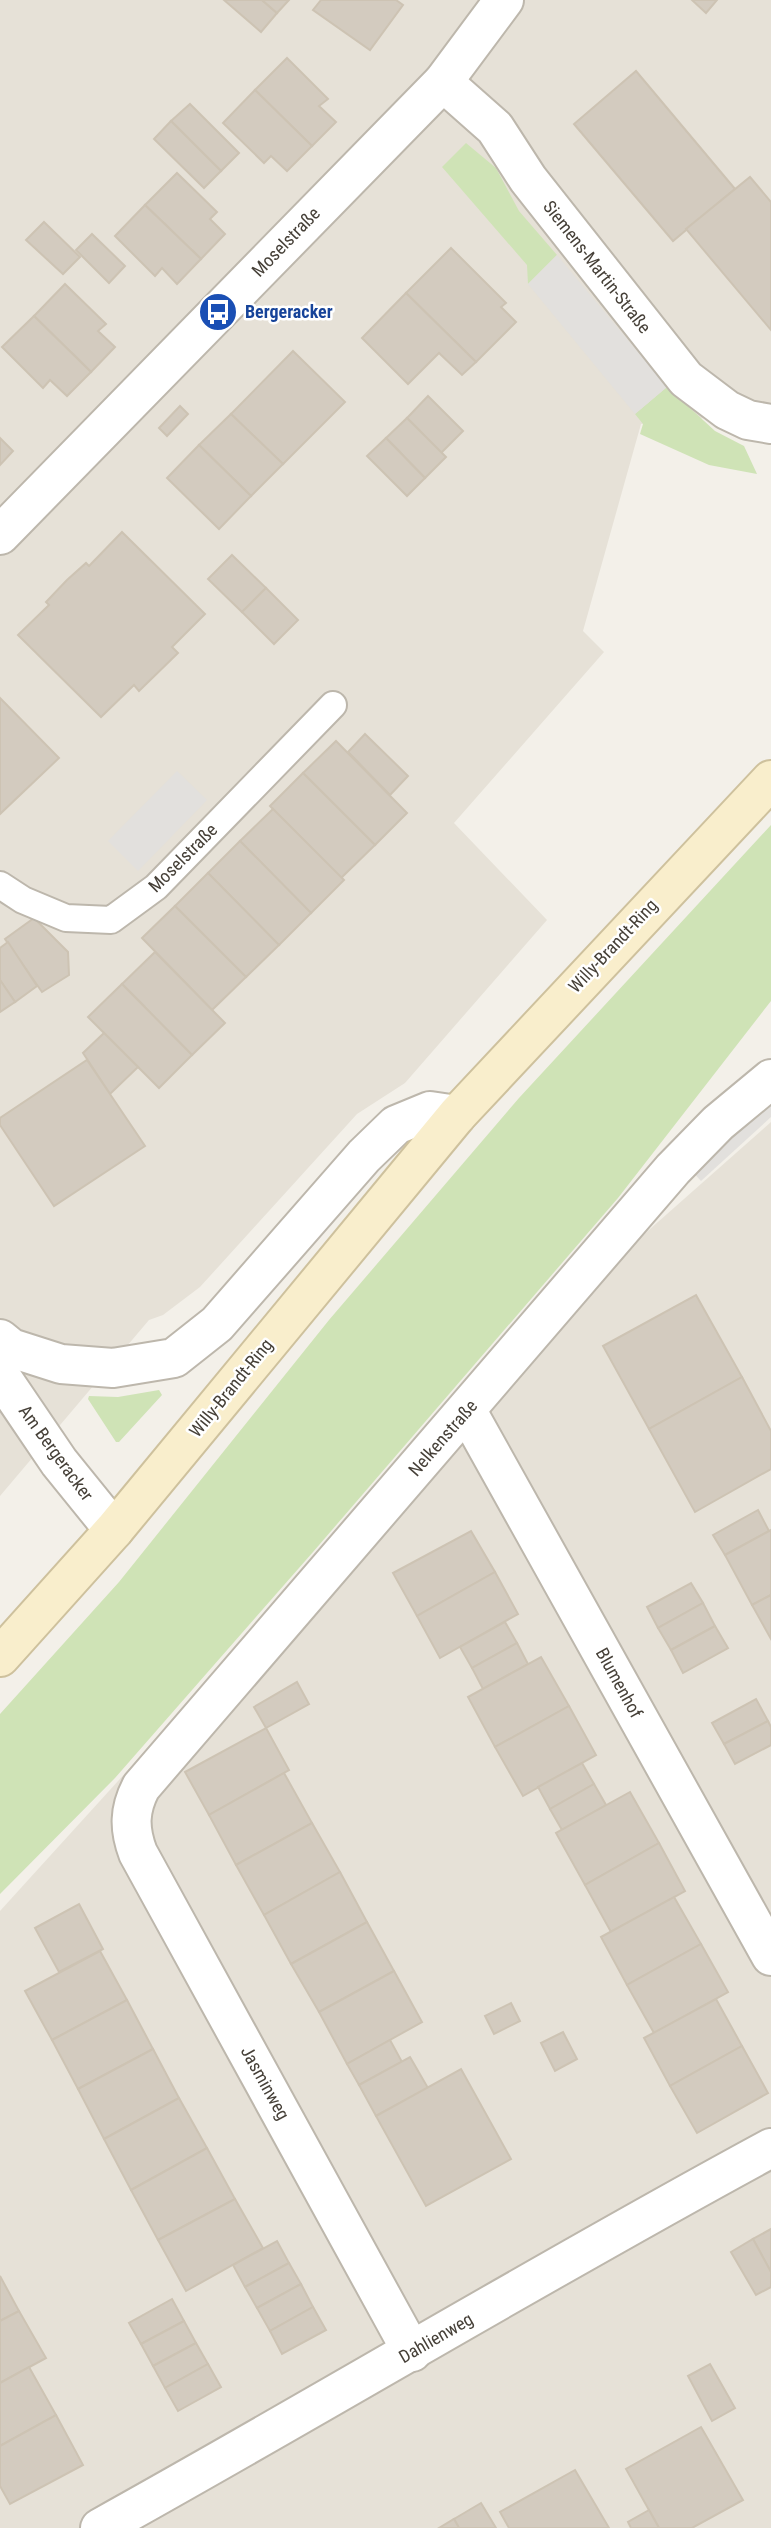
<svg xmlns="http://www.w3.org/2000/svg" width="771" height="2528" viewBox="0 0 771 2528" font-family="'Roboto Condensed',sans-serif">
<rect width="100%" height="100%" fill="#f3f0e9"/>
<g fill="#e6e1d7">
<polygon points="0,0 771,0 771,412 641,424 583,631 604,652 454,823 547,920 405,1083 357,1114 200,1287 163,1315 149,1320 0,1496"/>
<polygon points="771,1122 771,2528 0,2528 0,1911 494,1367"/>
</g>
<g fill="#cfe3b6">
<polygon points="466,143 496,168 519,211 557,255 528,284 527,265 442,167"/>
<polygon points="667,387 715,431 744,446 757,474 709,465 640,434 643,424 635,414"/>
<polygon points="771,825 771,1001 618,1198 313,1552 115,1778 0,1894 0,1714 119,1582 329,1320 519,1098"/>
<polygon points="159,1390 162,1395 119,1442 116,1442 88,1399 89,1396 118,1397"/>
</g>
<g fill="#e2e0dd">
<polygon points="557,255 667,387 635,414 528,284"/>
<polygon points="177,771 207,800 138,871 108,841"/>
<polygon points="771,1095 771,1117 701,1181 690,1169"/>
</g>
<g fill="#d3cbbf" stroke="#cdc3b3" stroke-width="2">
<polygon points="224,0 262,0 277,13 261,32"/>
<polygon points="262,0 289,0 277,13"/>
<polygon points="321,0 396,0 403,5 370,50 313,10"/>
<polygon points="692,0 717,0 706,13"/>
<polygon points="287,58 328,99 319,106 336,122 312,146 255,90"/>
<polygon points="636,71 735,189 673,241 574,124"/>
<polygon points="255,90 312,146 287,171 271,156 264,163 223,123"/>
<polygon points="190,104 239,153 221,171 171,121"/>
<polygon points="171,121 221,171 204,188 154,139"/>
<polygon points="177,173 217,212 210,219 225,234 201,259 145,205"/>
<polygon points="750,177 771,202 771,330 686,229"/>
<polygon points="145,205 201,259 177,284 162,268 155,276 115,236"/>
<polygon points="44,222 80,257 63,274 26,240"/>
<polygon points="92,234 125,266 109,283 76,250"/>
<polygon points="451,248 506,303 501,307 516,322 476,362 406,293"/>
<polygon points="65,284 106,324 98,331 115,347 91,372 34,316"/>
<polygon points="406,293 476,362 462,375 439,353 408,384 362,338"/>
<polygon points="34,316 91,372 67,396 50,380 43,388 2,347"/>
<polygon points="293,351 345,402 283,464 231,414"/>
<polygon points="428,396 463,431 441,453 407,418"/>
<polygon points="180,406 188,414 167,436 159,428"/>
<polygon points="231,414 283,464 251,496 199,445"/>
<polygon points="407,418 446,457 425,478 386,438"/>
<polygon points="0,438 13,451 0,465"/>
<polygon points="386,438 425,478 407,496 367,456"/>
<polygon points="199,445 251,496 219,529 167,478"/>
<polygon points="122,532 205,614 172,647 178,653 139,691 134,685 101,717 18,635 49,605 46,602 67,580 86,563 89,566"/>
<polygon points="232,555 266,588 242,612 208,579"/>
<polygon points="266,588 298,620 274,644 242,612"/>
<polygon points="0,698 59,758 0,814"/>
<polygon points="365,734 408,776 390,795 348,752"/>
<polygon points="336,741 407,813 375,845 303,773"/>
<polygon points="303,773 375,845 341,878 270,806"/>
<polygon points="273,809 344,880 311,913 240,841"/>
<polygon points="240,841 311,913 279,945 208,873"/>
<polygon points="208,873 279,945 246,977 175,906"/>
<polygon points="175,906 246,977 212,1010 142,938"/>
<polygon points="34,918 68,952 69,975 42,992 5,939"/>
<polygon points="8,942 37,986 15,1002 0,980 0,948"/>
<polygon points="155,952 225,1023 192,1055 122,984"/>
<polygon points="0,980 15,1002 0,1012"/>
<polygon points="122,984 192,1055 159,1088 88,1017"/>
<polygon points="104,1033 138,1067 110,1094 83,1053"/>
<polygon points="87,1060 145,1146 54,1206 0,1125 0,1118"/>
<polygon points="696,1295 742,1377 649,1429 603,1346"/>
<polygon points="742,1377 771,1431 771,1469 695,1512 649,1429"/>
<polygon points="758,1510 769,1531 725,1555 713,1535"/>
<polygon points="771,1530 771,1595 752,1605 725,1555"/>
<polygon points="471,1531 495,1572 417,1616 393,1573"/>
<polygon points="495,1572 518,1614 440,1658 417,1616"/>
<polygon points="691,1583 703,1603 658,1628 647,1607"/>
<polygon points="771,1595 771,1639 752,1605"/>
<polygon points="703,1603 715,1626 671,1650 658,1628"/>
<polygon points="505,1622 517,1643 472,1668 460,1647"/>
<polygon points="715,1626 728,1648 683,1673 671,1650"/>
<polygon points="517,1643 528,1664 483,1689 472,1668"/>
<polygon points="541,1657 569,1706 495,1747 468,1697"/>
<polygon points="297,1682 309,1704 266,1728 254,1707"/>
<polygon points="756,1699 768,1721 724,1744 712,1723"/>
<polygon points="569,1706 596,1755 523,1796 495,1747"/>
<polygon points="768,1721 771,1727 771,1745 735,1764 724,1744"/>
<polygon points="266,1728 289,1770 209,1815 185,1772"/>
<polygon points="582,1763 594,1784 550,1809 538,1787"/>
<polygon points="284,1773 312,1823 236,1865 209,1815"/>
<polygon points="594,1784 606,1805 562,1830 550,1809"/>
<polygon points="630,1792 659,1843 585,1885 556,1833"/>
<polygon points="312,1823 340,1872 264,1915 236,1865"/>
<polygon points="659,1843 685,1891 611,1932 585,1885"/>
<polygon points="340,1872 367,1922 291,1964 264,1915"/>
<polygon points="674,1897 701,1944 627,1985 601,1937"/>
<polygon points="79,1904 103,1949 59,1972 35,1928"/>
<polygon points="367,1922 394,1971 319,2012 291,1964"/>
<polygon points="701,1944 728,1992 654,2033 627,1985"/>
<polygon points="100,1951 127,2000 52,2040 25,1991"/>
<polygon points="394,1971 422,2022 347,2064 319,2012"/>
<polygon points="716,1999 742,2046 670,2086 644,2038"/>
<polygon points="127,2000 153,2049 78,2089 52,2040"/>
<polygon points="511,2003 520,2021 494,2034 485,2016"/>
<polygon points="563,2032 577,2059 555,2071 541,2043"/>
<polygon points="390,2040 402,2062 359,2085 347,2064"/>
<polygon points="742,2046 768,2093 697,2133 670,2086"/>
<polygon points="153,2049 179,2098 104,2139 78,2089"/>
<polygon points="410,2057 428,2088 376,2116 359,2085"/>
<polygon points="461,2069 511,2159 426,2206 376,2116"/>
<polygon points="179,2098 207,2148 131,2190 104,2139"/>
<polygon points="207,2148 235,2199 158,2240 131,2190"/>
<polygon points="235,2199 263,2248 186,2291 158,2240"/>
<polygon points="771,2229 771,2272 753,2239"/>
<polygon points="753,2239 771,2272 771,2287 756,2295 731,2252"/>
<polygon points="277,2241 289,2263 245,2287 233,2265"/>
<polygon points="289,2263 301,2284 257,2308 245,2287"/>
<polygon points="0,2276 19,2311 0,2321"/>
<polygon points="301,2284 313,2307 270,2331 257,2308"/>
<polygon points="172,2299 184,2321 141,2344 129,2323"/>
<polygon points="313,2307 326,2330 282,2354 270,2331"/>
<polygon points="19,2311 46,2358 0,2383 0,2321"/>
<polygon points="184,2321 196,2343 153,2366 141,2344"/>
<polygon points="196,2343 208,2364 165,2388 153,2366"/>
<polygon points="208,2364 221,2387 178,2411 165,2388"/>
<polygon points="710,2364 735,2408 712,2421 688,2376"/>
<polygon points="29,2367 56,2415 0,2446 0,2383"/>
<polygon points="56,2415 83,2465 10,2504 0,2486 0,2446"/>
<polygon points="701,2427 743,2500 692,2528 659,2528 626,2469"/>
<polygon points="575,2470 609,2528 509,2528 500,2512"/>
<polygon points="481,2503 496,2528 459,2528 454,2519"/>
<polygon points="649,2510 659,2528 631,2528 628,2522"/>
<polygon points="454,2519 459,2528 439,2528"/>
</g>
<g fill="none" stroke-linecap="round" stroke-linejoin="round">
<defs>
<polyline id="lane" points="0,885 23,900 66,918 111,920 156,887 333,705"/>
<g id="street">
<polyline points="443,82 495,128 528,179 686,379 727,410 748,420 771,424"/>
<polyline points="0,535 443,82 504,0"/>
<polyline points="0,1339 11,1348 61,1364 113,1368 174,1358 217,1324 364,1156 396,1125 430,1111 457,1115"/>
<polyline points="0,1375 59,1462 114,1530"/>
<polyline points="467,1411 771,1956"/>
<path d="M 412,2352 L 138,1853 C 129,1829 129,1810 141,1787 L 673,1169 L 718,1123 L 771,1079"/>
<path d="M 100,2528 C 325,2403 545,2270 771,2148"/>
</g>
<polyline id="secondary" points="0,1657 114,1530 457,1115 771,780"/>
</defs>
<use href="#lane" stroke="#bdb7ac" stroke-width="30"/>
<use href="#street" stroke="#bdb7ac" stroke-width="42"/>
<use href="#secondary" stroke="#cec19d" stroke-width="42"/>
<use href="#lane" stroke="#fff" stroke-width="26"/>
<use href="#street" stroke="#fff" stroke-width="38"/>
<use href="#secondary" stroke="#f9eecc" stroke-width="38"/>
</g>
<defs>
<symbol id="bus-disc" viewBox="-11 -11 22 22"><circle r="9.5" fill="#1a4fb4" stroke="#fff"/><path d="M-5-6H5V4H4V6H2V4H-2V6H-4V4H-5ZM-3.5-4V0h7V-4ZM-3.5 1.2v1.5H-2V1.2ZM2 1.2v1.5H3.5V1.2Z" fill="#fff"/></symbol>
</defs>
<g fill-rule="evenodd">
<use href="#bus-disc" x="196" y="290" width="44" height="44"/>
</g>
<g text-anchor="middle" stroke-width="5" stroke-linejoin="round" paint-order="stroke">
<g font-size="18" fill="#464038" stroke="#fff">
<text transform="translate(286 242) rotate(-46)" y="6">Moselstraße</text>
<text transform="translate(597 267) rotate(52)" y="6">Siemens-Martin-Straße</text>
<text transform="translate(183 858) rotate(-45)" y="6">Moselstraße</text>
<text transform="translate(613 946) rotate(-47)" y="6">Willy-Brandt-Ring</text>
<text transform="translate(231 1388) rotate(-51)" y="6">Willy-Brandt-Ring</text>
<text transform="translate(443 1438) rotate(-49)" y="6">Nelkenstraße</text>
<text transform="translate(56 1453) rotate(54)" y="6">Am Bergeracker</text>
<text transform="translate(619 1683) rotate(61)" y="6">Blumenhof</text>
<text transform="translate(265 2083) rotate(61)" y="6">Jasminweg</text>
<text transform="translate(436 2338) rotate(-30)" y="6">Dahlienweg</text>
</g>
<g font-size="18" font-weight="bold" fill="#164399" stroke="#fff" text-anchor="start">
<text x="245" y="318">Bergeracker</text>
</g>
</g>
</svg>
